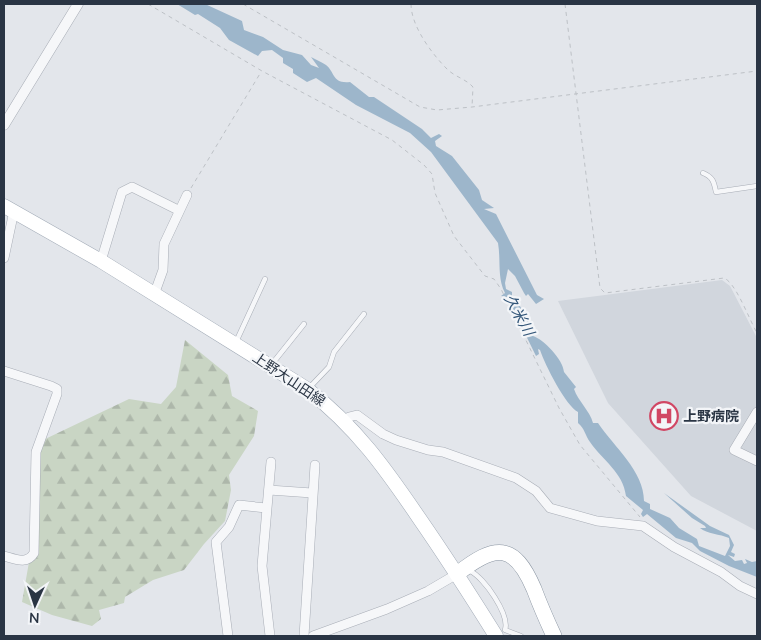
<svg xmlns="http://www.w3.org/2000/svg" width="761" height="640" viewBox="0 0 761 640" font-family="'Nunito Sans','Noto Sans JP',sans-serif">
<defs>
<pattern id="forest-firs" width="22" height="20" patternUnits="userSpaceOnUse" patternTransform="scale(1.25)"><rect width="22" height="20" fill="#c9d5c4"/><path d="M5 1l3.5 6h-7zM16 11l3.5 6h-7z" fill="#adb7aa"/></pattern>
</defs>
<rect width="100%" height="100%" fill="#e3e6eb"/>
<g fill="#d1d6dd">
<polygon points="722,280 730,286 757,338 757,408 729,452 757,465 757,531 691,496 608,403 558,301"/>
<polygon points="757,417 757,456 740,449"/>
</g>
<polygon fill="url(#forest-firs)" points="185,340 228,375 232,396 258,411 254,436 229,475 231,490 225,521 204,544 184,570 153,580 125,597 124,603 99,610 101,619 92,626 52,615 22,602 29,562 41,441 129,399 161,404 176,387"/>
<path fill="#9db6cb" d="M 177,4 L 205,4 L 242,21 L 244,30 L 263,37 L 283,50 L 302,55 L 311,65 L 319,68 L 311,57 C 316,60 322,62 326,65 C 335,72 332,84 350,82 L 369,97 L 374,97 L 422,129 L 431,138 L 439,134 L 442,136 L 435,141 L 436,146 L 452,156 L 479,190 L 482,200 L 494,208 L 484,209 L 496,214 L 537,295 L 544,299 L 536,304 L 528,294 L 526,296 L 524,293 L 515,276 L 508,269 L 505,283 L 506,289 L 512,292 L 512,299 L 517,301 L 535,332 L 533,336 C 543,339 563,359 564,372 L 576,387 L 574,389 C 578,401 590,411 593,423 L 598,423 C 614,447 644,471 644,501 L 650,504 L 650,509 L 670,518 L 679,528 L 697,539 L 699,546 L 725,556 L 730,546 L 729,538 C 720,534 707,534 700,528 L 706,528 L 705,526 L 692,518 L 664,493 L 710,526 L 729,535 L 734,545 L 731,552 L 735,554 L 734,557 L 728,555 L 735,561 L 742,560 L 744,564 L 747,563 L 745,559 L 752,562 L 757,561 L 757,577 L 729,566 L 700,551 L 692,543 L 676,538 L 647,514 L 643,517 L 641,514 L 643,510 L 626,496 C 623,472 603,461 590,442 C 585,435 585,429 578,423 L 578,412 C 566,406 545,365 540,350 L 538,349 L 539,354 L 536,356 L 507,297 L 501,296 L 505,293 C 497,278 501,260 498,243 L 431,152 L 410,133 L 356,105 L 316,78 L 307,82 L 293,73 L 293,69 L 283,63 L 283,58 L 272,50 L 262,51 L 258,56 L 229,40 L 220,28 L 198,14 L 195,15 Z"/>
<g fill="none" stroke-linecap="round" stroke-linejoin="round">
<defs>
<g id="service">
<path d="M 703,173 C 713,177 714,182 716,192 L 757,186"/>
<polyline points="236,342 265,279"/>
<polyline points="272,364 304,324"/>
<polyline points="309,388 329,367 334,352 364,314"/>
<path d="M 470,571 C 484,577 510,615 505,630 L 521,636"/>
</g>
<g id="minor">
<polyline points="4,258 14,211"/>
<polyline points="101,261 122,192 132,187 178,210"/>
<polyline points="154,295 163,270 164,244 187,195"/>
<path d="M 4,371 L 51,386 L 57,389 L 57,394 L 36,452 L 34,553 C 27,565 15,559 4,556"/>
<polyline points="757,412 734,450 757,461"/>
<polyline points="345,421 349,417 357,415 383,434 396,440 428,450 443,452 516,478 536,491 550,508 597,521 643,526 674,547 721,572 740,586 757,594"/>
<polyline points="269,490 312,493"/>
<polyline points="228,636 216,542 229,527 239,505 266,508"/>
<polyline points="270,636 262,566 271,462"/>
<polyline points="304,636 315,465"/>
<polyline points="313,636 387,609 428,591 457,574"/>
</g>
<polyline id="tertiary" points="4,125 78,4"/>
<path id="primary" d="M 4,206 L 101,261 L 307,389 C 356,427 385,468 419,518 C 446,557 471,596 496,636"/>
<path id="motorway" d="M 457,574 C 495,544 514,542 534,589 C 540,605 547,621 554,636"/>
</defs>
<use href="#service" stroke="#a8adb6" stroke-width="5.5"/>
<use href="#minor" stroke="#a8adb6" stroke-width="10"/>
<use href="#tertiary" stroke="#a8adb6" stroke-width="11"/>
<use href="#primary" stroke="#a2abb7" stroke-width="15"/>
<use href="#motorway" stroke="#8a95a2" stroke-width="16"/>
<g stroke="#bdc1c6" stroke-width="1" stroke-dasharray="4 4" stroke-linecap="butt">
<polyline points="148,4 262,71 392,140 424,165 432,174 435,193 454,236 485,276 494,279 501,289 559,408 580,445 640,517"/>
<polyline points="243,4 420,107 437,110 472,107 757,71"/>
<path d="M 411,4 C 411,26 432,54 447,69 C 455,77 466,79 473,87 L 472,107"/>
<path d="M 565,4 L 600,288 L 605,293 L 724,278 C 736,283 749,319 757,333"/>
<polyline points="191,188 261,72"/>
</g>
<use href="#service" stroke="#f6f7f9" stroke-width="4.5"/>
<use href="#minor" stroke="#f6f7f9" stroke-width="9"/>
<use href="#tertiary" stroke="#f6f7f9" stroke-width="10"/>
<use href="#primary" stroke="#fff" stroke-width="14"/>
<use href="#motorway" stroke="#fff" stroke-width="15"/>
</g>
<defs>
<symbol id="hospital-ring" viewBox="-11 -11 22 22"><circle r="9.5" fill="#f3f5f8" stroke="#d14764" stroke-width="1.5"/><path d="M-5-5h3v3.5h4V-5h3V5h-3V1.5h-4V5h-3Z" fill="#d14764"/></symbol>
</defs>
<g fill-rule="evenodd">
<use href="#hospital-ring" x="648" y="400" width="32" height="32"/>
</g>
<g text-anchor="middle" stroke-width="4.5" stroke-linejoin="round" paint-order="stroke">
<g font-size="14" fill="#2a3544" stroke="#f3f5f8">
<text transform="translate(289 379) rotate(34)" y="5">上野大山田線</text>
</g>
<g font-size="14" font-weight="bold" fill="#2a3544" stroke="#f3f5f8" text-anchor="start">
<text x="683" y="421">上野病院</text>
</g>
<g font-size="15" font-style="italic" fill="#335679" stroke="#f3f5f8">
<text transform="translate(519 315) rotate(61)" y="5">久米川</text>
</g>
</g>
<rect width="761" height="640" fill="none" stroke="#2a3544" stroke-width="10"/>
<g transform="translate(35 605) rotate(183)" stroke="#f3f5f8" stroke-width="4" paint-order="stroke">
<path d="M0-4L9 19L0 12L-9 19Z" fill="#2a3544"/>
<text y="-8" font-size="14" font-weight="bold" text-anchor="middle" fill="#2a3544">N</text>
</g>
</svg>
